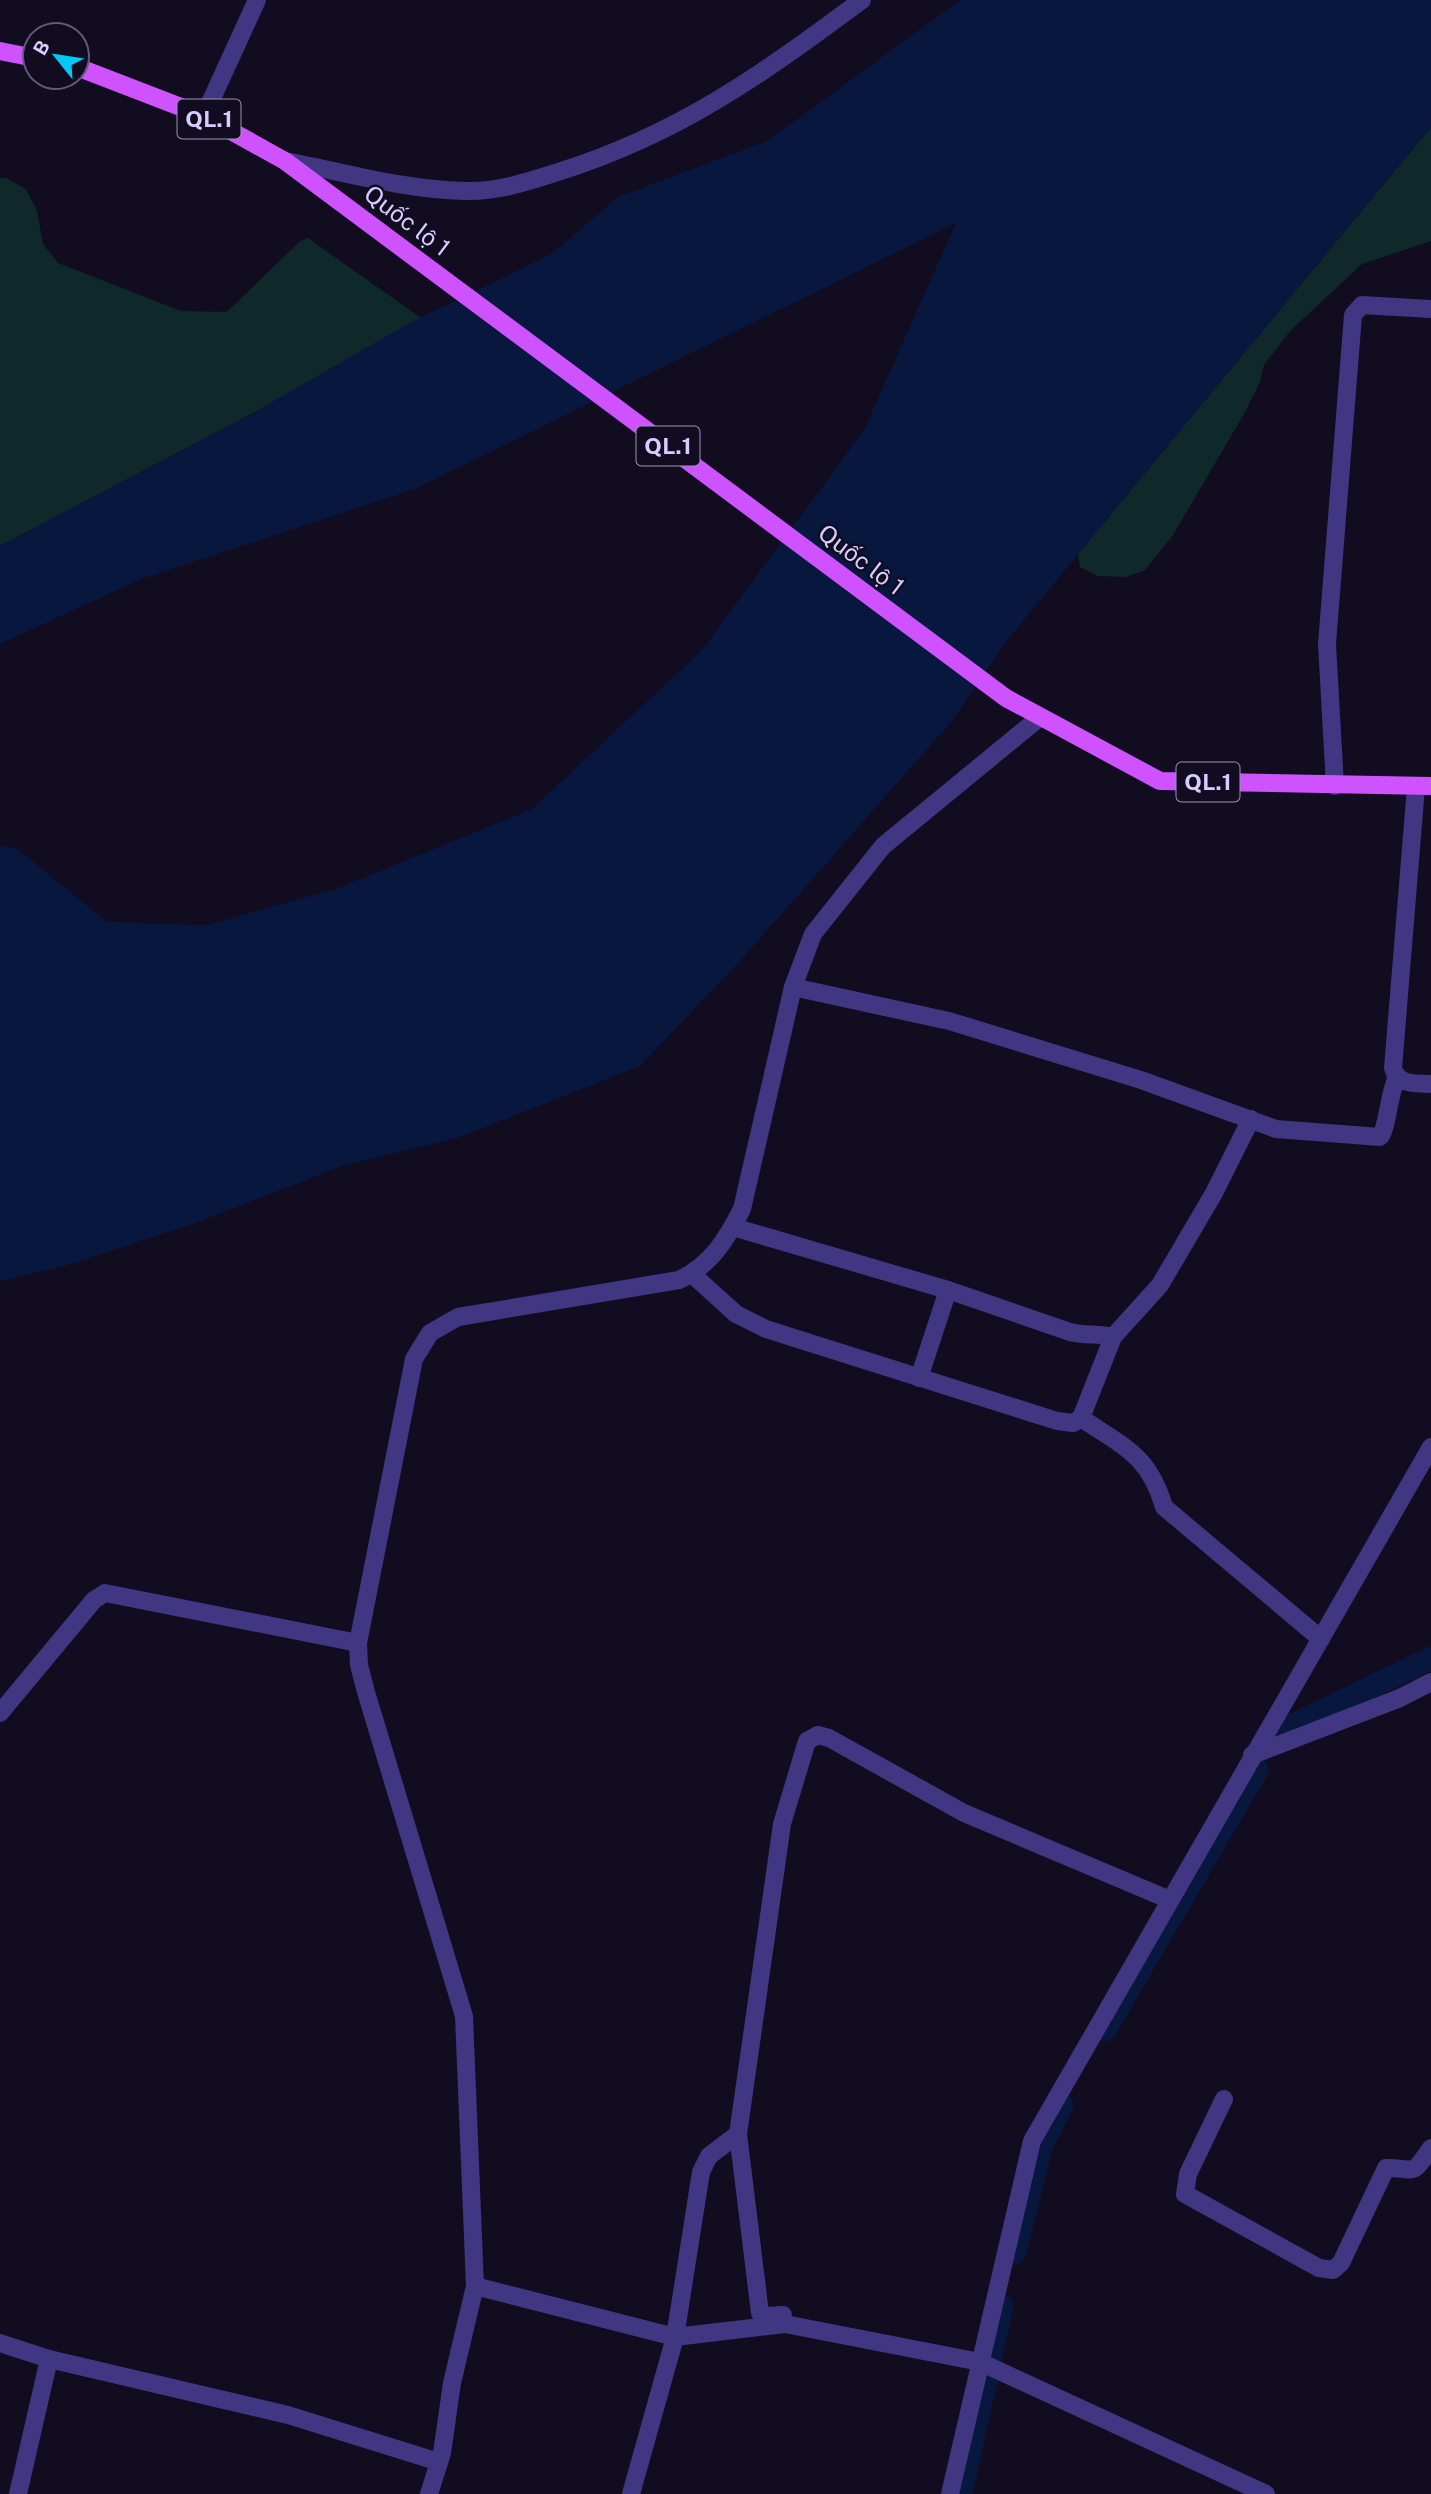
<svg xmlns="http://www.w3.org/2000/svg" width="1431" height="2494" viewBox="0 0 1431 2494" font-family="'Public Sans',sans-serif">
<rect width="100%" height="100%" fill="#120c20"/>
<g fill="#0f292a">
<polygon points="1431,127 1431,241 1362,264 1290,331 1264,365 1260,382 1244,414 1173,535 1145,570 1126,577 1098,576 1080,567 1078,554"/>
<polygon points="0,178 6,178 26,189 37,211 43,244 58,263 181,311 227,312 300,241 308,238 421,318 255,412 0,546"/>
</g>
<polygon fill="#08173e" points="960,0 1431,0 1431,127 1004,644 952,721 741,960 640,1066 457,1138 343,1166 198,1222 65,1266 0,1281 0,846 18,849 107,922 206,925 336,889 532,809 702,650 864,430 956,223 415,489 141,579 0,644 0,546 255,412 406,325 553,253 618,197 769,140"/>
<g fill="none" stroke-linecap="round" stroke-linejoin="round">
<g stroke="#08173e" stroke-width="23">
<polyline points="1287,1728 1431,1658"/>
<polyline points="1105,2030 1257,1770"/>
<polyline points="1015,2252 1042,2144 1062,2105"/>
<polyline points="961,2494 1002,2306"/>
</g>
<g stroke="#403681" stroke-width="18">
<polyline points="204,116 257,0"/>
<path d="M 285,161 C 344,172 405,190 464,191 C 497,192 527,182 558,172 C 679,134 761,75 862,0"/>
<polyline points="1335,786 1327,644 1353,315 1362,305 1431,309"/>
<path d="M 1416,787 L 1393,1068 C 1398,1086 1416,1083 1431,1084"/>
<path d="M 793,987 L 949,1021 L 1141,1080 L 1276,1129 L 1380,1137 C 1387,1130 1389,1093 1397,1077"/>
<path d="M 733,1227 L 948,1290 L 1070,1332 C 1085,1336 1098,1333 1113,1337 L 1160,1285 L 1214,1193 L 1251,1119"/>
<polyline points="692,1274 736,1314 766,1329 1057,1421 1073,1423 1081,1418 1113,1337"/>
<polyline points="919,1378 948,1290"/>
<path d="M 1081,1418 C 1124,1447 1149,1455 1164,1507 L 1321,1639"/>
<polyline points="0,1713 94,1600 105,1593 358,1643"/>
<polyline points="1252,1755 1400,1698 1431,1682"/>
<path d="M 1224,2099 L 1188,2174 L 1185,2194 L 1319,2268 L 1333,2270 L 1341,2263 L 1386,2168 C 1418,2168 1410,2178 1431,2148"/>
<polyline points="738,2134 760,2313 765,2316 783,2315"/>
<polyline points="475,2286 675,2337 785,2324 980,2362 1266,2494"/>
<polyline points="0,2343 49,2359 288,2415 439,2462"/>
<polyline points="18,2494 49,2359"/>
<path d="M 429,2494 L 442,2453 L 452,2383 L 475,2286 L 464,2016 L 366,1692 L 359,1665 L 358,1643 L 414,1359 L 430,1333 L 458,1317 L 679,1280 C 711,1265 726,1240 742,1209 L 793,987 L 813,934 L 883,846 L 1039,718"/>
<polyline points="631,2494 675,2337 701,2172 709,2156 738,2134 782,1824 807,1741 818,1735 829,1738 964,1813 1170,1900"/>
<polyline points="950,2494 1032,2141 1431,1447"/>
</g>
<g stroke="#ce53ff" stroke-width="18">
<polyline points="0,51 35,58"/>
<polyline points="77,67 204,116 285,161 1006,698 1160,781 1431,786"/>
</g>
</g>
<g text-anchor="middle" stroke-width="5" stroke-linejoin="round" paint-order="stroke">
<g fill="#120c20" stroke="#9b92bc" stroke-width="2">
<rect x="177.5" y="99.5" width="63" height="39" rx="5"/>
<rect x="636.5" y="426.5" width="63" height="39" rx="5"/>
<rect x="1176.5" y="762.5" width="63" height="39" rx="5"/>
</g>
<g font-size="23" font-weight="bold" fill="#d6ccff">
<text x="209" y="127">QL.1</text>
<text x="668" y="454">QL.1</text>
<text x="1208" y="790">QL.1</text>
</g>
<g font-size="24" fill="#d6ccff" stroke="#120c20">
<text transform="translate(407 221) rotate(37)" y="8">Quốc lộ 1</text>
<text transform="translate(861 560) rotate(37)" y="8">Quốc lộ 1</text>
</g>
</g>
<g transform="translate(56 56) rotate(300)"><circle r="33" fill="#120c20" stroke="#605979" stroke-width="2"/>
<path d="M0-5L12 26L0 18L-12 26Z" fill="#00c8f7"/>
<text y="-10" font-size="19" font-weight="bold" text-anchor="middle" fill="#d6ccff">B</text>
</g>
</svg>
